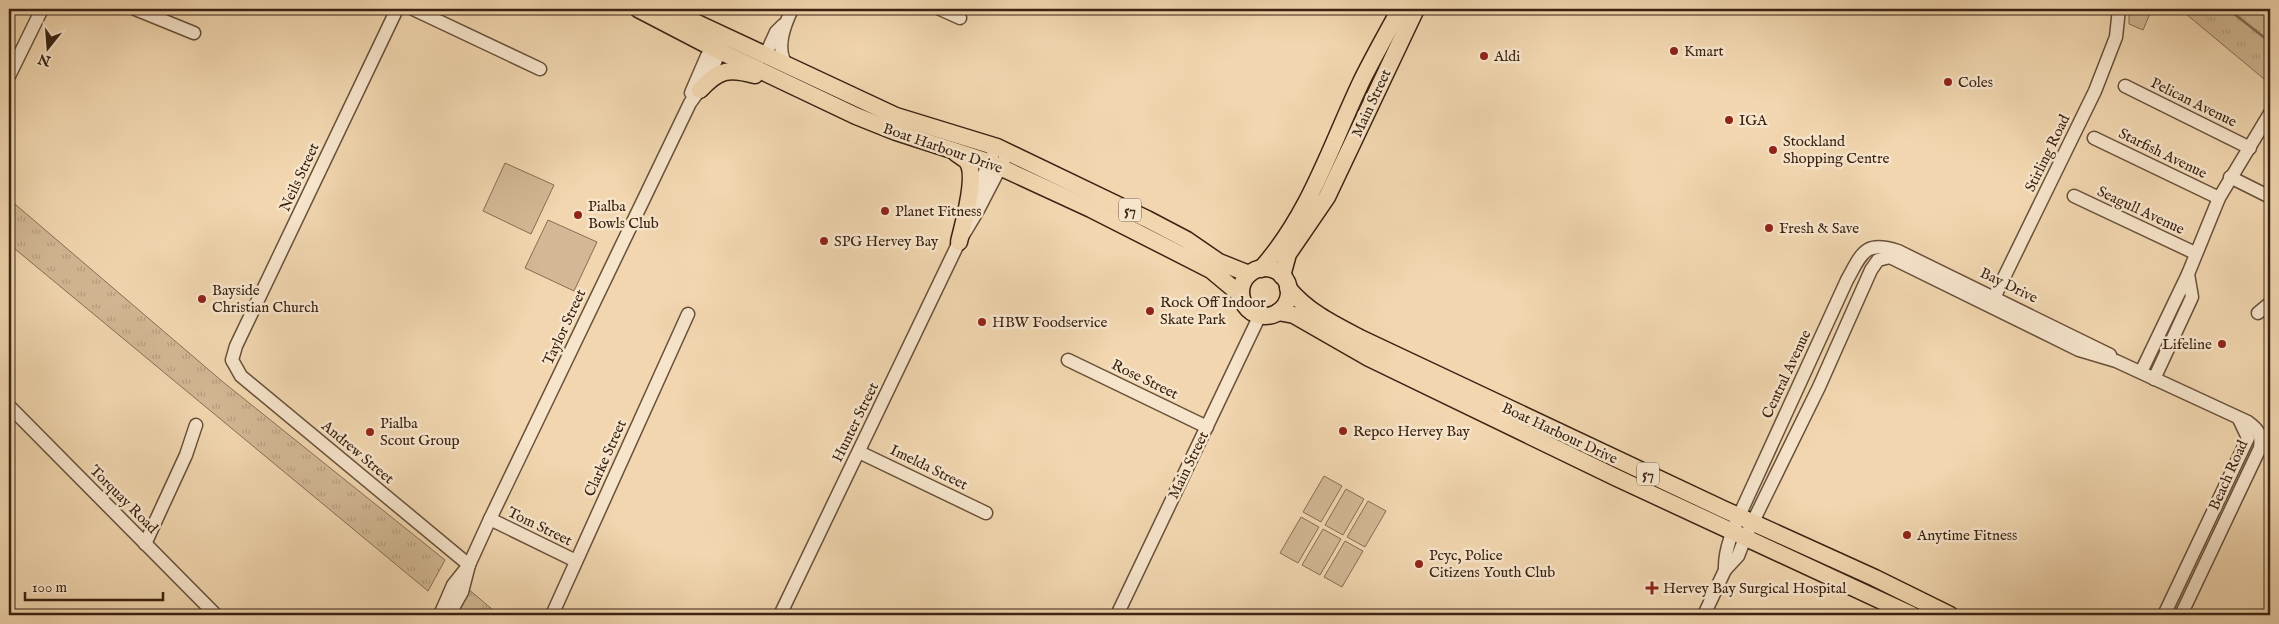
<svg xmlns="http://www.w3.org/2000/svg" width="2279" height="624" viewBox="0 0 2279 624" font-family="'IM FELL English',serif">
<defs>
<pattern id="grass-tufts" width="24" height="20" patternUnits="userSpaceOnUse" patternTransform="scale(1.25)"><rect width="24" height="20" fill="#d2b894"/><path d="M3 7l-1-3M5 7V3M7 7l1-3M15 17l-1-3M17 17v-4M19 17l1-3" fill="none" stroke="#b59e7f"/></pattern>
</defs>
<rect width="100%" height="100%" fill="#f1d6af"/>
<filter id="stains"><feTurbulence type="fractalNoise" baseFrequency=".004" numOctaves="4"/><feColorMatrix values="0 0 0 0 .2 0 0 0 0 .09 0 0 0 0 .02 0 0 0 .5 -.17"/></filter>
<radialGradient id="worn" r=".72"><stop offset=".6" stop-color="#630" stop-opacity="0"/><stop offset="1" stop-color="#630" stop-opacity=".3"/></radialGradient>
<g fill="url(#grass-tufts)" stroke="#866e53">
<polygon points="2129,9 2152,9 2143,30 2129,24"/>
<polygon points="2180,9 2270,9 2270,84"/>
<polygon points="9,199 223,382 445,560 428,591 9,244"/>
<polygon points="467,588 499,615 453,615"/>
</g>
<g fill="#d2b894" stroke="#866e53">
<polygon points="505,163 554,185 531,234 483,211"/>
<polygon points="548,220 597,242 574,291 525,268"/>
<polygon points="1324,476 1342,486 1321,522 1303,512"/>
<polygon points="1346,489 1364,499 1343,535 1325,525"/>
<polygon points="1368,501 1386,511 1365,547 1347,537"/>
<polygon points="1301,517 1319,527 1298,563 1280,553"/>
<polygon points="1323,529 1341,539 1320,575 1302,565"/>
<polygon points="1345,541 1363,551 1342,587 1324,577"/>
</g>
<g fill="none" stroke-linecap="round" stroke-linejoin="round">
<polyline stroke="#836a50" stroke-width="2.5" points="2228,9 2270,42"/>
<defs>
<g id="minor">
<polyline points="135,9 194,33"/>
<polyline points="397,9 236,346 232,360 241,376 469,565"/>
<polyline points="413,9 540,69"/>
<polyline points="940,9 960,18"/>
<polyline points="765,56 776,32 783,25"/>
<path d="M 787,66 C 775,49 784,26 792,9"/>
<polyline points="9,76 42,9"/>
<polyline points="2125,86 2250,148"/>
<polyline points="691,93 707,56 716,42"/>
<polyline points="2094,138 2219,198"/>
<polyline points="2230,177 2270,197"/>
<polyline points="2074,196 2195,253"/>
<polyline points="973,199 992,156"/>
<polyline points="1991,304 2095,91 2116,37 2119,9"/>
<polyline points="2258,313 2270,303"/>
<polyline points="1068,360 1207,427"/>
<polyline points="2141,372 2188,274 2219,198 2270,113"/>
<polyline points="2154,379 2192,297 2188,274"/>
<polyline points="9,406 216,615"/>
<polyline points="859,452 986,513"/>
<polyline points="490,519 576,561"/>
<polyline points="145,544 186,455 196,425"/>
<path d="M 1725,570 L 1738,556 L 1745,538 L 1819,387 L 1871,270 L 1878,260 L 1890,257 L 2079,350 L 2116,361 L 2248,422 C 2259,430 2262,435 2260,448 L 2181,615"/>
<polyline points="440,615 453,585 469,565"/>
<path d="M 449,615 L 462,592 L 469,565 L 490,519 L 690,103 C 703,86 718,64 721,42"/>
<polyline points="552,615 688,314"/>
<polyline points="780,615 959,242 977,212 1004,160"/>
<polyline points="1117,615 1260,315"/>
<path d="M 1704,615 L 1725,570 C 1724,548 1735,525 1744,505 L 1847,280 C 1862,253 1865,240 1898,251 L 2110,355"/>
<polyline points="2164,615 2248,438 2239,419"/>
</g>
<g id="major">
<polyline points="638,9 711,47 856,116 896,132 989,162 1091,209 1211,270 1241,295"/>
<polyline points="667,9 896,116 997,147 1147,219 1187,240 1219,262 1249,274"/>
<path d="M 700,90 C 719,69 729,68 755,75"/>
<path d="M 955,152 C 958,155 964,158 967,161 C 978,176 963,224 959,242"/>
<circle cx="1265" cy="292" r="24"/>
<path d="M 1261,269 C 1310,214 1331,145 1362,80 C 1374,56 1387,33 1400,9"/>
<polyline points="1282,276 1288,254 1327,197 1416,9"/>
<path d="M 1288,288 C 1308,312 1333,324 1360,338 L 1723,509 L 1875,578 L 1950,615"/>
<polyline points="1278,312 1294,315 1369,358 1617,478 1912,615"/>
</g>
</defs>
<use href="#minor" stroke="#685039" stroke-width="15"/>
<use href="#major" stroke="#3a2312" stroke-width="19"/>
<use href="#minor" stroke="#f6e4cb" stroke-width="12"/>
<use href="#major" stroke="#f1d6af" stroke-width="16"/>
</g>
<g fill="#8f2418" stroke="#f6e4cb" stroke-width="2">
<circle cx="1674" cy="51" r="5"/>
<circle cx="1484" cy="56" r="5"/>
<circle cx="1948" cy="82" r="5"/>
<circle cx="1729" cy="120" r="5"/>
<circle cx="1773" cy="150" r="5"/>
<circle cx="885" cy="211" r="5"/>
<circle cx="578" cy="215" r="5"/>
<circle cx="1769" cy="228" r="5"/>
<circle cx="824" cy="241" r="5"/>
<circle cx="202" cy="299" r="5"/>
<circle cx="1150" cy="311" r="5"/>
<circle cx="982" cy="322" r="5"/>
<circle cx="2222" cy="344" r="5"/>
<circle cx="1343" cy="431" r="5"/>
<circle cx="370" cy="432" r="5"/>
<circle cx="1907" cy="535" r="5"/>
<circle cx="1419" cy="564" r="5"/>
<path d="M1649.5 580.5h5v5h5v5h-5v5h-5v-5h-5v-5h5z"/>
</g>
<g text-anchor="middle" stroke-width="5" stroke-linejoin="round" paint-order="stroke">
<g fill="#f6e4cb" stroke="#725d4a" stroke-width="1">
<rect x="1119" y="198.5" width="22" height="23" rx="4"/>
<rect x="1637" y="462.5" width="22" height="23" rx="4"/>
</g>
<g font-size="14" font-weight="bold" fill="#3a2312">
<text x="1130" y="215">57</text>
<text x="1648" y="479">57</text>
</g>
<g font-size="15" fill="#3a2312" stroke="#f6e4cb" text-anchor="start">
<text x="1684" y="56">Kmart</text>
<text x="1494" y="61">Aldi</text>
<text x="1958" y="87">Coles</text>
<text x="1739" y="125">IGA</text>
<text x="1783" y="146">Stockland<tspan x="1783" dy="17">Shopping Centre</tspan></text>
<text x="588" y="211">Pialba<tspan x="588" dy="17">Bowls Club</tspan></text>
<text x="895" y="216">Planet Fitness</text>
<text x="1779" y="233">Fresh &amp; Save</text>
<text x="834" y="246">SPG Hervey Bay</text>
<text x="212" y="295">Bayside<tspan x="212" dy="17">Christian Church</tspan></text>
<text x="1160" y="307">Rock Off Indoor<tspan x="1160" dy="17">Skate Park</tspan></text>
<text x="992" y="327">HBW Foodservice</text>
<text x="2212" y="349" text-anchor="end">Lifeline</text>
<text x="380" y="428">Pialba<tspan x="380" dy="17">Scout Group</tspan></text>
<text x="1353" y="436">Repco Hervey Bay</text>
<text x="1917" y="540">Anytime Fitness</text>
<text x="1429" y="560">Pcyc, Police<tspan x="1429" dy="17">Citizens Youth Club</tspan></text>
<text x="1663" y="593">Hervey Bay Surgical Hospital</text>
</g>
<g font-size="15" fill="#3a2312" stroke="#f6e4cb">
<text transform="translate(2194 102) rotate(26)" y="5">Pelican Avenue</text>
<text transform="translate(1371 103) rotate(-65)" y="5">Main Street</text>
<text transform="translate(943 148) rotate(19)" y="5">Boat Harbour Drive</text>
<text transform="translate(2047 153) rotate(-64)" y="5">Stirling Road</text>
<text transform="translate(2163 153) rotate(26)" y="5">Starfish Avenue</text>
<text transform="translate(299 177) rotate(-65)" y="5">Neils Street</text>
<text transform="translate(2141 210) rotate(25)" y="5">Seagull Avenue</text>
<text transform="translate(2009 285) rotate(26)" y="5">Bay Drive</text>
<text transform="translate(564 327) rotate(-65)" y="5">Taylor Street</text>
<text transform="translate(1786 374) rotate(-65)" y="5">Central Avenue</text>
<text transform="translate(1145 379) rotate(26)" y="5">Rose Street</text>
<text transform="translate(855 422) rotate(-64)" y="5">Hunter Street</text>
<text transform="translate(1560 433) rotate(25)" y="5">Boat Harbour Drive</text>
<text transform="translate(358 452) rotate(40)" y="5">Andrew Street</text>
<text transform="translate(605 458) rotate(-66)" y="5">Clarke Street</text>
<text transform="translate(1188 465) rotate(-64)" y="5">Main Street</text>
<text transform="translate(929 467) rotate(26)" y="5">Imelda Street</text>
<text transform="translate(2228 475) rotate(-66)" y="5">Beach Road</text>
<text transform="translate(124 499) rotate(45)" y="5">Torquay Road</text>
<text transform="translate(540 526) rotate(26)" y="5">Tom Street</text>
</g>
</g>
<rect width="2279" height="624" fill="none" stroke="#f1d6af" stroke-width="30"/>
<rect x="10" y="10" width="2259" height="604" fill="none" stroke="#3a2312" stroke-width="2.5"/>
<rect x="15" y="15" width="2249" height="594" fill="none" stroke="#3a2312"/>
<g transform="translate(48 48) rotate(197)" stroke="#f6e4cb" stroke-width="4" paint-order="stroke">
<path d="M0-4L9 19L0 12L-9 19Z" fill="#3a2312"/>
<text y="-8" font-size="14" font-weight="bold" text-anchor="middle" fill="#3a2312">N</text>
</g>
<path d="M25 592v8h138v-8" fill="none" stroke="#3a2312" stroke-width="2.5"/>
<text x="32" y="592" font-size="15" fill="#3a2312" stroke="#f6e4cb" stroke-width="4" paint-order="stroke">100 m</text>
<rect width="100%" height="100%" filter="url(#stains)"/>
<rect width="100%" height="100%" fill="url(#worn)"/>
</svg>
